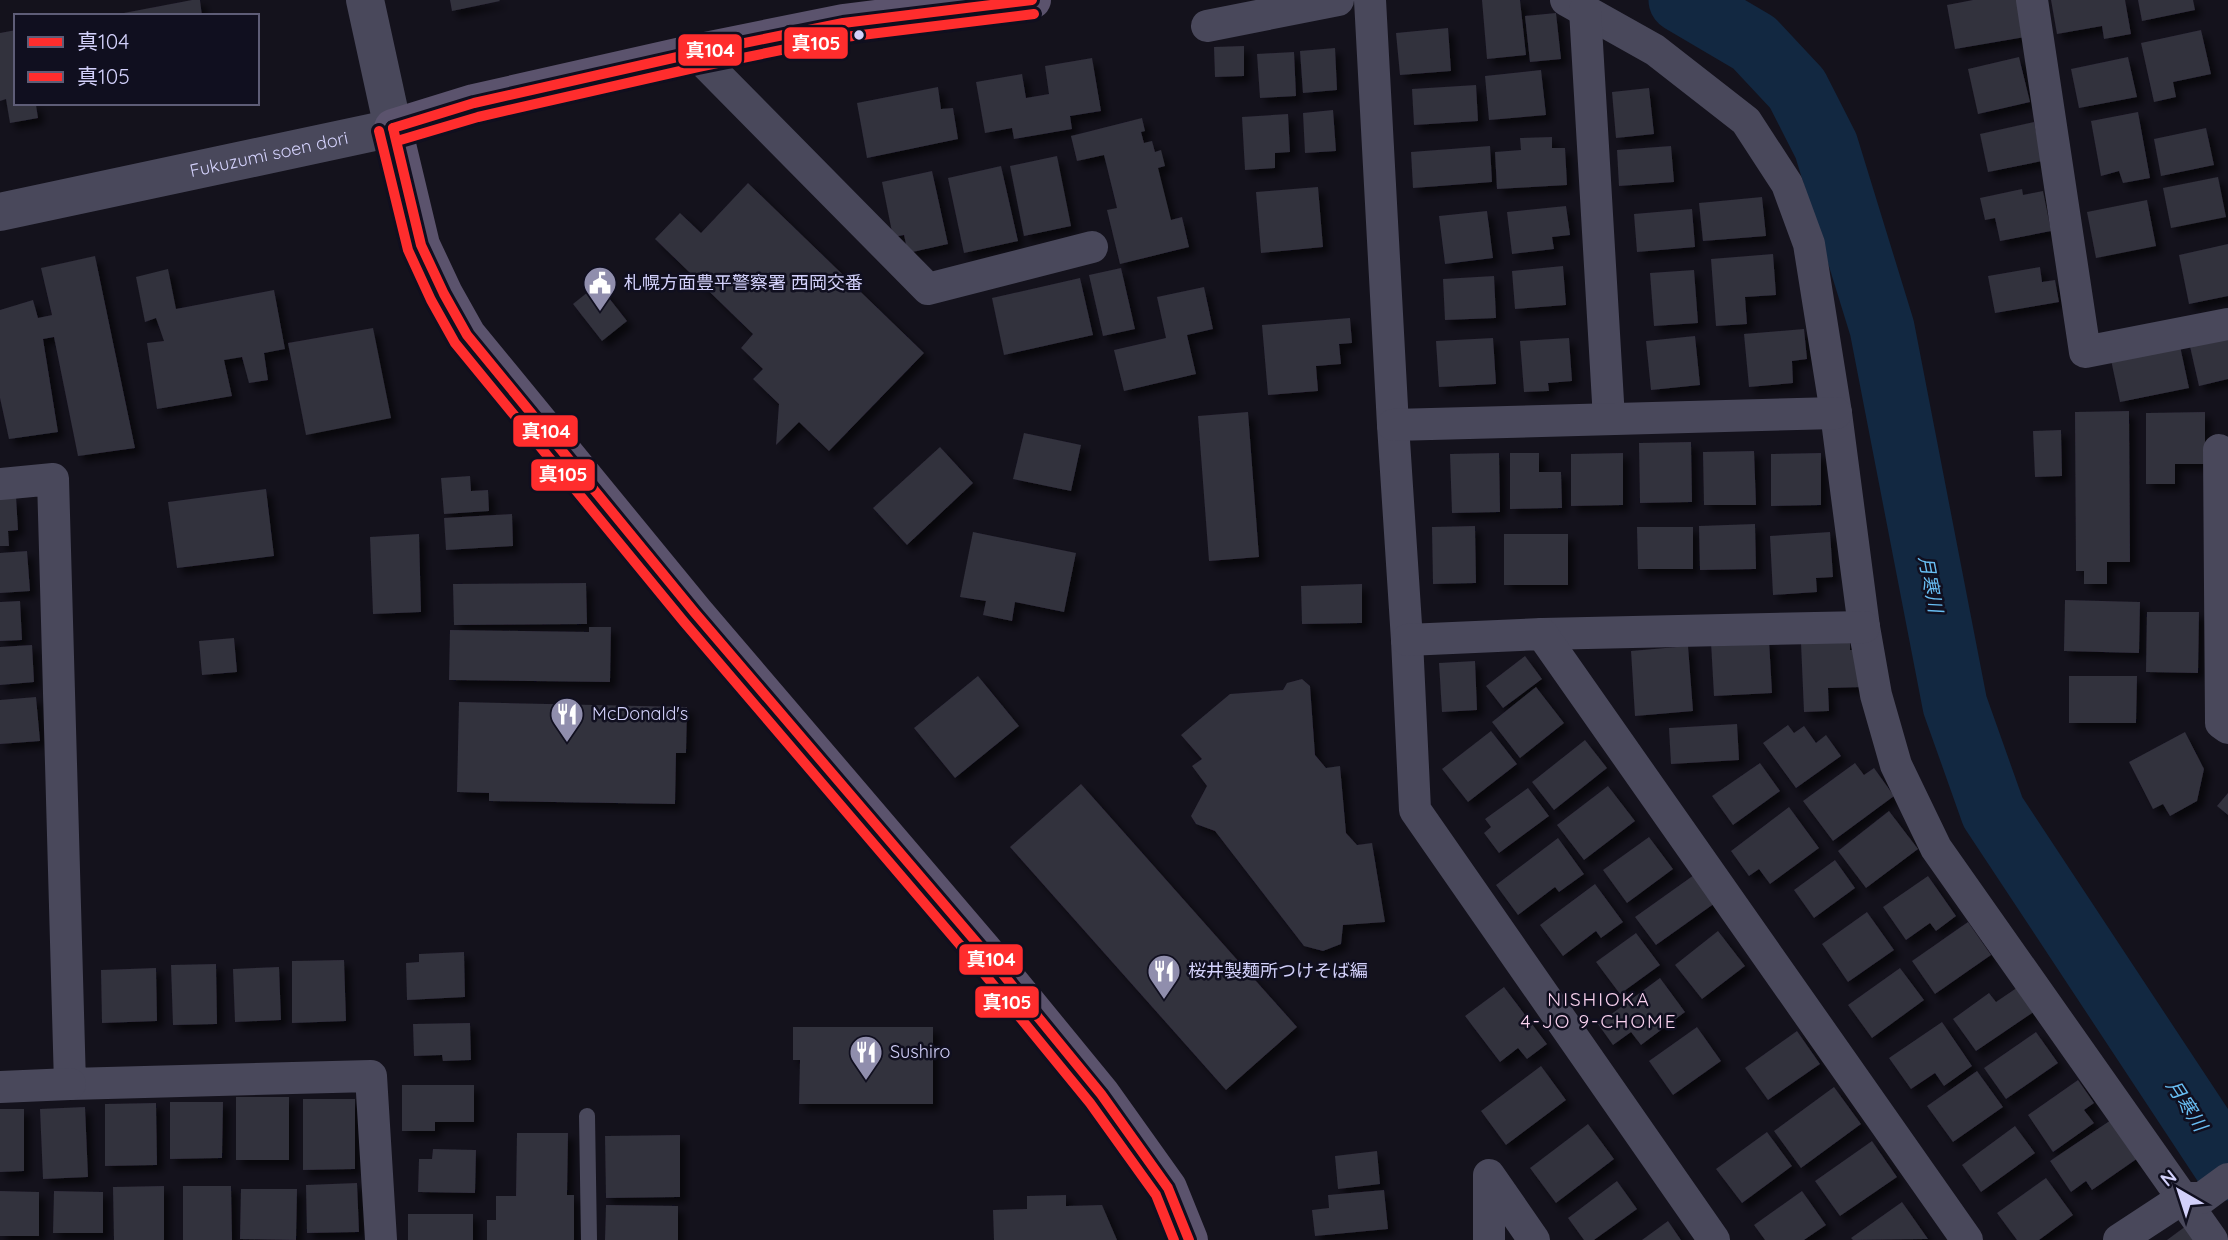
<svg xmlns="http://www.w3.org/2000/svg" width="2228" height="1240" viewBox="0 0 2228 1240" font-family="Quicksand,'Noto Sans JP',sans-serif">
<defs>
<filter id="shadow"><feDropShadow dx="6" dy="6" stdDeviation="3.5" flood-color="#0009"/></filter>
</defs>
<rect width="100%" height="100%" fill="#14121c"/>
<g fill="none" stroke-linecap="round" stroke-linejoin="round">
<polyline stroke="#122841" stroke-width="65" points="1681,0 1754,43 1797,89 1826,146 1882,328 1955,705 1993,812 2228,1168"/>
</g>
<g fill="#32303e" filter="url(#shadow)">
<polygon points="192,0 200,0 202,16 108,16"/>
<polygon points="450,0 499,0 500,1 452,11"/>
<polygon points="1482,0 1520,0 1526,55 1487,59"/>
<polygon points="1973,0 2018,0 2025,37 1955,49 1947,5"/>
<polygon points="2051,0 2125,0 2131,34 2104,39 2102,26 2057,34"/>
<polygon points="2138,0 2193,0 2195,10 2142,21"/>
<polygon points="1556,13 1561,59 1530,62 1525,16"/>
<polygon points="1448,28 1451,71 1400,75 1396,33"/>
<polygon points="16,30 16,103 41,105 36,105 38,118 10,123 6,99 0,101 0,33"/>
<polygon points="2201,30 2211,74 2173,82 2176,97 2154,102 2141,43"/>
<polygon points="1244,46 1244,76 1215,77 1214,47"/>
<polygon points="1335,48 1337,90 1303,93 1300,51"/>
<polygon points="1294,52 1296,96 1260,98 1257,54"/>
<polygon points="2019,57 2030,102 1978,114 1968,69"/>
<polygon points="2128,57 2137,97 2079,108 2071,69"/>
<polygon points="1092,58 1101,111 1070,116 1072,129 1014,139 1012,128 985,133 976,82 1022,74 1026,98 1049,94 1045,66"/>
<polygon points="1541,70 1546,115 1489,120 1485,76"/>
<polygon points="1476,85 1478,121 1414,125 1412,89"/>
<polygon points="938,87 941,109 953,108 958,139 867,158 857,103"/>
<polygon points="1649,88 1654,134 1616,138 1612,92"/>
<polygon points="1333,110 1336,151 1305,153 1303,113"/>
<polygon points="2138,112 2150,178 2123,183 2119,171 2101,176 2091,121"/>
<polygon points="1288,114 1290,152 1275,153 1275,168 1245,170 1242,117"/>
<polygon points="1142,118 1145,131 1141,132 1144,143 1152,141 1155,152 1161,150 1165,166 1158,168 1171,220 1182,217 1189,247 1120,264 1107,210 1117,208 1104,155 1077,161 1071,136"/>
<polygon points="2034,122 2042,161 1988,172 1980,134"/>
<polygon points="2206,128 2214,165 2161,176 2154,139"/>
<polygon points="1552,137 1552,148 1565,148 1567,185 1497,189 1495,152 1521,150 1520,138"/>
<polygon points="1490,146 1492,182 1413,188 1411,152"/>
<polygon points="1671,146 1674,182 1619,186 1617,150"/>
<polygon points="1057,156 1071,226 1024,236 1010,166"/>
<polygon points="1001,166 1018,241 964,253 948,178"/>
<polygon points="932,171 948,244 908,253 904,235 893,237 882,182"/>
<polygon points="2218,177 2226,217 2171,228 2163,188"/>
<polygon points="748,183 924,353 829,451 799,422 776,445 779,404 753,379 763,369 741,348 753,334 655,239 680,213 701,233"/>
<polygon points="1318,187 1323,247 1261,253 1256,192"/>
<polygon points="2022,189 2023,195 2043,191 2051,231 2000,241 1995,218 1985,220 1980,198"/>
<polygon points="1762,197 1766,236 1703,241 1699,203"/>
<polygon points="2147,200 2156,246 2096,258 2087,212"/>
<polygon points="1566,206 1570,235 1552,237 1554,249 1512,254 1507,212"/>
<polygon points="1692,209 1695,247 1637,252 1634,214"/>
<polygon points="1487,211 1493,258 1445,264 1439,216"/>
<polygon points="2228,244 2228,296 2189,304 2179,255"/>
<polygon points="1773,254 1776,295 1745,297 1747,324 1716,326 1711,259"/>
<polygon points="95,256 135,448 78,456 54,337 43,339 58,432 9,439 0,398 0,310 33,300 38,318 52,315 41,268"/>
<polygon points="1563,266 1566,305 1515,309 1512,271"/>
<polygon points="2040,267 2042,282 2055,280 2059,302 1995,313 1988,276"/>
<polygon points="1121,268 1135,329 1103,336 1089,275"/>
<polygon points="168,269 176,309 274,290 285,349 264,353 268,380 249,383 242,357 224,360 232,396 157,409 147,343 164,341 156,318 145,322 136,277"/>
<polygon points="1694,270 1698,323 1654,326 1650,273"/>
<polygon points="1494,276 1496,318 1445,320 1443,279"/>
<polygon points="1080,278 1093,335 1004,355 992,298"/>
<polygon points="598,284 627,321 602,341 573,304"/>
<polygon points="1204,287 1213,329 1187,335 1196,374 1124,391 1114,350 1166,338 1157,297"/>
<polygon points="1350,318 1352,343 1339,344 1341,364 1316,366 1318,391 1268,395 1262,325"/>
<polygon points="373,328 391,418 306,435 288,343"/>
<polygon points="1804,329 1807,359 1792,361 1793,383 1749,387 1744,334"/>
<polygon points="2228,333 2228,379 2199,386 2189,342"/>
<polygon points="1695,336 1700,385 1651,390 1646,341"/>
<polygon points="1493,338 1496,384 1439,387 1436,341"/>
<polygon points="1569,338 1572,381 1548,383 1549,391 1524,392 1520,341"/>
<polygon points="2180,346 2189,388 2120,402 2111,360"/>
<polygon points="2129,411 2130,562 2107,562 2107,584 2084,584 2084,571 2076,571 2075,412"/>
<polygon points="1248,412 1259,557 1209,561 1198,416"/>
<polygon points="2205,412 2205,464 2175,464 2175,484 2146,484 2146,413"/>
<polygon points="2061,430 2062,476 2035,477 2033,431"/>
<polygon points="1024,433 1081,445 1071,491 1013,479"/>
<polygon points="1691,442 1692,502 1640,503 1639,443"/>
<polygon points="940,447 973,483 907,545 873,508"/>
<polygon points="1754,451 1756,505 1704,505 1703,452"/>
<polygon points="1499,453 1500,512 1452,513 1450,454"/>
<polygon points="1510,453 1539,453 1539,472 1561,472 1562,508 1510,509"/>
<polygon points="1623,453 1623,505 1571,506 1571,454"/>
<polygon points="1821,453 1821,505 1771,506 1771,454"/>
<polygon points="470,476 471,491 488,490 489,511 444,514 441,478"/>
<polygon points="266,489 274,556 177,568 168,502"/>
<polygon points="16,497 18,530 8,531 9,546 0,546 0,498"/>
<polygon points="512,514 513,546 446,550 444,518"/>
<polygon points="1755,524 1756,569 1700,570 1699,526"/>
<polygon points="1475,526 1476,583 1433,584 1432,527"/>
<polygon points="1637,527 1693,527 1693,569 1638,569"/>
<polygon points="973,532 1076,553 1064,612 1015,602 1012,621 983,615 986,601 960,597"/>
<polygon points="1830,532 1833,577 1816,578 1817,592 1773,595 1770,536"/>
<polygon points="419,534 421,612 373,614 370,537"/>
<rect x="1504" y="534" width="64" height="51"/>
<polygon points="27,551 30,591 0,593 0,553"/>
<polygon points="586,583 587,624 454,625 453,584"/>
<polygon points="1362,584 1362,623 1302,624 1301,586"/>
<polygon points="2065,600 2140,602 2139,653 2064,651"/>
<polygon points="20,601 22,640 0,641 0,602"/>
<polygon points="2147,612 2199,612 2198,673 2146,672"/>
<polygon points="589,627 611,627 610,682 449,680 450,630 589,632"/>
<polygon points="234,638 237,672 202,675 199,641"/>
<polygon points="1769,640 1772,693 1714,696 1711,642"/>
<polygon points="1850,641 1850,650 1861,650 1863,687 1828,688 1829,711 1804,712 1801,643"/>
<polygon points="32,645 34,682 0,685 0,647"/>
<polygon points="1688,646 1693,711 1635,716 1631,651"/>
<polygon points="1525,656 1542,679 1503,708 1486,686"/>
<polygon points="1475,661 1477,710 1442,712 1439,663"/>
<polygon points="978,676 1019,726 955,778 914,728"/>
<polygon points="2069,676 2137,676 2136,723 2069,723"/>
<polygon points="1302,679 1310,686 1315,755 1326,768 1340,766 1346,833 1357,845 1372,843 1385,922 1343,925 1341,944 1323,951 1304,946 1215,831 1196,824 1191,816 1207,786 1192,766 1202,759 1181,735 1230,694 1283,690 1287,683"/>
<polygon points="1536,687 1564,723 1520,758 1492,722"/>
<polygon points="36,697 40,741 0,744 0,700"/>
<polygon points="459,702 687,707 686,753 676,753 675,804 489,801 489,793 457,792"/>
<polygon points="1737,724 1739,760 1671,764 1669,728"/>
<polygon points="1788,725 1794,733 1804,726 1816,743 1826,735 1841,756 1796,788 1763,743"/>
<polygon points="1491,731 1517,764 1468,802 1442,769"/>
<polygon points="2185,732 2204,769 2197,801 2170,816 2163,804 2153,809 2129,762"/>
<polygon points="1585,740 1607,768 1554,810 1532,782"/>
<polygon points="1760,763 1780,791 1733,825 1712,796"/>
<polygon points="1855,763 1864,775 1874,768 1894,796 1833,841 1803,801"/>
<polygon points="1081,784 1297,1027 1226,1090 1010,847"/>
<polygon points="1608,786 1635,821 1584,860 1557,825"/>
<polygon points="1528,788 1549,816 1499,853 1484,833 1491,827 1485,819"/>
<polygon points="2228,793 2228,815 2217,806"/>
<polygon points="1789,807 1819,848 1770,884 1759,869 1749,876 1731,851"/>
<polygon points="1889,811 1918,849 1866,888 1838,851"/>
<polygon points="1649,837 1673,869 1627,903 1603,870"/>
<polygon points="1558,838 1584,874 1559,892 1555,887 1518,915 1496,885"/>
<polygon points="1835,860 1855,888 1814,918 1794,890"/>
<polygon points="1694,875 1715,903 1656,945 1635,917"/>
<polygon points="1928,876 1956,916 1936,931 1930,923 1906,940 1883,907"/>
<polygon points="1595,884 1623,922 1601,938 1596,931 1563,956 1540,925"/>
<polygon points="1867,912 1894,950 1848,982 1822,944"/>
<polygon points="1968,922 1991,955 1935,994 1912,961"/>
<polygon points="1718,931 1745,966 1702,999 1675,965"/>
<polygon points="1636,933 1660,965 1620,994 1596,962"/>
<polygon points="464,952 465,997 407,1000 406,963 419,962 419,954"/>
<polygon points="344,960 346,1021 292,1023 292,961"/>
<polygon points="216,964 217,1024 173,1025 171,965"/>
<polygon points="279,967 281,1020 235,1022 233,969"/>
<polygon points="156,968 157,1021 102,1023 101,970"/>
<polygon points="1900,968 1924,1000 1872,1038 1848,1005"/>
<polygon points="1660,978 1685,1012 1641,1045 1631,1032 1613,1045 1598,1024"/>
<polygon points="1504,987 1547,1044 1527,1059 1518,1048 1500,1062 1465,1016"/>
<polygon points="2018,987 2035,1011 1976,1051 1953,1019 1989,993 1996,1002"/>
<polygon points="1942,1022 1972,1066 1944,1086 1935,1073 1911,1089 1889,1058"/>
<polygon points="470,1023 471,1060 443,1061 442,1055 414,1056 413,1024"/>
<polygon points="793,1027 933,1027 933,1104 799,1104 800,1060 793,1060"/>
<polygon points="1697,1027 1721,1061 1673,1095 1649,1061"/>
<polygon points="1797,1031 1820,1064 1768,1100 1745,1068"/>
<polygon points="2036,1032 2058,1063 2006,1099 1984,1068"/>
<polygon points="1541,1066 1566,1100 1506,1145 1481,1111"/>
<polygon points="1977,1071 2003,1107 1953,1142 1927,1106"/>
<polygon points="2078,1080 2094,1103 2084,1110 2094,1123 2053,1152 2028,1115"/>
<polygon points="402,1085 474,1085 474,1122 435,1122 435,1131 402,1131"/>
<polygon points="1834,1087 1861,1124 1801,1168 1774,1131"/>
<rect x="236" y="1097" width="53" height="63"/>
<polygon points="303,1099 355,1099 355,1169 303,1170"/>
<polygon points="170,1102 223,1102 222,1158 170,1159"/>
<polygon points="156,1103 157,1165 105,1166 105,1104"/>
<polygon points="85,1107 88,1177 43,1179 40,1109"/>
<polygon points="0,1109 24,1109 24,1171 0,1172"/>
<polygon points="2111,1120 2138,1158 2092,1190 2086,1181 2071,1192 2050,1161"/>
<polygon points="1588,1124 1614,1159 1556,1203 1530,1168"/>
<polygon points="2015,1126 2035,1153 1981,1192 1962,1165"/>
<polygon points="1767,1132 1792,1166 1742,1203 1716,1169"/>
<polygon points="517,1133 568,1133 567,1195 574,1195 574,1240 487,1240 487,1220 496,1220 496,1196 516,1196"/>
<polygon points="680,1135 680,1197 606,1198 605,1136"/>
<polygon points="1872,1141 1897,1177 1840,1216 1815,1181"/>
<polygon points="433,1149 476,1150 475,1193 418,1192 419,1159 432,1159"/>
<polygon points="1377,1151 1380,1184 1338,1189 1335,1156"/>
<polygon points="2046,1178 2073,1215 2039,1240 2017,1240 1997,1213"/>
<polygon points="1617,1181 1637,1209 1594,1240 1584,1240 1568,1218"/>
<polygon points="357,1183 359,1232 307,1233 306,1185"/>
<polygon points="164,1186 164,1240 114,1240 113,1187"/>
<polygon points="183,1186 231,1186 232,1240 183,1240"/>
<polygon points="241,1189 297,1189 296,1240 240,1239"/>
<polygon points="1384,1190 1388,1229 1315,1236 1312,1210 1329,1208 1328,1195"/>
<polygon points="0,1191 39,1192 39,1236 0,1236"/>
<polygon points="54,1191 103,1192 103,1233 53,1233"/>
<polygon points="1802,1191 1826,1225 1804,1240 1765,1240 1754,1225"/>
<polygon points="1066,1195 1066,1206 1102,1205 1117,1240 994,1240 993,1210 1027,1209 1027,1196"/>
<polygon points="1902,1202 1928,1239 1853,1240 1851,1238"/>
<polygon points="606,1205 678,1206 678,1240 605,1240"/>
<rect x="408" y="1214" width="65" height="26"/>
<polygon points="1668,1221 1681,1240 1642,1240"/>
<polygon points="2186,1226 2196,1240 2167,1240"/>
</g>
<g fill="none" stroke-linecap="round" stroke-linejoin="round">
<polyline stroke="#49485b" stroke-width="16" points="587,1116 589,1240"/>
<g stroke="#49485b" stroke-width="32">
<polyline points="1370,0 1393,425 1407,640 1415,810 1714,1240"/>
<polyline points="1566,0 1655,50 1746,121 1787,184 1809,244 1836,413 1864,627 1876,695 1896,765 1936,848 2212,1240"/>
<polyline points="2032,0 2085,352 2228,324"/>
<polyline points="1585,10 1609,419"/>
<polyline points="1207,26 1338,0"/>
<polyline points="695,53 928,289 1092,247"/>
<polyline points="1393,425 1836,413"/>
<polyline points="2219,450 2221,723 2228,728"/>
<polyline points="0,484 53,479 70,1084 371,1076 381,1240"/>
<polyline points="1542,634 1864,627"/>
<polyline points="1407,640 1542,634 1967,1240"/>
<polyline points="0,1087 70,1084"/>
<polyline points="1489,1240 1489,1175 1534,1240"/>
<polyline points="2119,1240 2183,1198 2202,1198 2228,1179"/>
</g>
<path stroke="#49485b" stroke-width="38" id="s1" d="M 0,212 L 393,128 L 365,0"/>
<polyline stroke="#5b536d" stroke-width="38" points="1032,0 843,23 695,53 474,103 393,128 421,245 444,294 467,335 695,613 983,950 1101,1094 1168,1188 1189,1240"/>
<defs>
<g id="bus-1">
<polyline points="393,128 421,245 444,294 467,335 695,613 983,950 1101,1094 1168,1188 1189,1240"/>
<polyline points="393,128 474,103 695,53 843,23 1032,0"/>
</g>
<g id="bus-2">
<polyline points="379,131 408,250 431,300 455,343 684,622 972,959 1090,1103 1156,1195 1174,1240"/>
<polyline points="397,141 478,117 698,67 845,37 1034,14"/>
</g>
</defs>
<use href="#bus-1" stroke="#100f1f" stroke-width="16"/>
<use href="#bus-2" stroke="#100f1f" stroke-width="16"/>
<use href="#bus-1" stroke="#ff2d2d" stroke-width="10"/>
<use href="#bus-2" stroke="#ff2d2d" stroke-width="10"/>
</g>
<defs>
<symbol id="civic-pin" viewBox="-11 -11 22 30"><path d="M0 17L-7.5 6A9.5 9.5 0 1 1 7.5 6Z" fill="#908ead" stroke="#100f1f"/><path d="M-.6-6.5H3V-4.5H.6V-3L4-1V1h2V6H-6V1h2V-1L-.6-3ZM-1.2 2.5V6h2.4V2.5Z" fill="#fff"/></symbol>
<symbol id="restaurant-pin" viewBox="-11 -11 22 30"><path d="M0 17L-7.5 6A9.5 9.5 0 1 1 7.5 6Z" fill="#908ead" stroke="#100f1f"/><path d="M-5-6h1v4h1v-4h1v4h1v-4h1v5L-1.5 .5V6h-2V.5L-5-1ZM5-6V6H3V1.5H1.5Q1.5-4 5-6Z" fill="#fff"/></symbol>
</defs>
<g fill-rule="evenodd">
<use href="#civic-pin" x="581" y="264" width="38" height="52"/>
<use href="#restaurant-pin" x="548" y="695" width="38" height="52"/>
<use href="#restaurant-pin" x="1145" y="952" width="38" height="52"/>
<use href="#restaurant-pin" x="847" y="1033" width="38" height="52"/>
</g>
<circle fill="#d3d1fb" stroke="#100f1f" stroke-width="2.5" cx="859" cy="35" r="6"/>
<g text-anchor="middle" stroke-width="5" stroke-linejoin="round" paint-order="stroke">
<g font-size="18" fill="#d3d1fb" stroke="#100f1f">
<text dy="6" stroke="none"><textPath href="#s1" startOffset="275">Fukuzumi soen dori</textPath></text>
</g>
<g font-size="18" fill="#d3d1fb" stroke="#100f1f" text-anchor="start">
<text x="624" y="289">札幌方面豊平警察署 西岡交番</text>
<text x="592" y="720">McDonald's</text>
<text x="1188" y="977">桜井製麺所つけそば編</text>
<text x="890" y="1058">Sushiro</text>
</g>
<g font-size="19" font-style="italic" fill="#68bdf2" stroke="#100f1f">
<text transform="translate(1931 584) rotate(79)" y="7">月寒川</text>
<text transform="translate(2187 1105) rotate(57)" y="7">月寒川</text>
</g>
<g font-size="19" letter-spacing="2" fill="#fbd3f0" stroke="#100f1f">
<text x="1599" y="1006">NISHIOKA<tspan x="1599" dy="22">4-JO 9-CHOME</tspan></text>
</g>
</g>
<g stroke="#100f1f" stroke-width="2.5">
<rect x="783" y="26" width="66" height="34" rx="7" fill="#ff2d2d"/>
<rect x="677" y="33" width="66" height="34" rx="7" fill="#ff2d2d"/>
<rect x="512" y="414" width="67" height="34" rx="7" fill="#ff2d2d"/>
<rect x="530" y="458" width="66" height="34" rx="7" fill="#ff2d2d"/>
<rect x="958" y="943" width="66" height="33" rx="7" fill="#ff2d2d"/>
<rect x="974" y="985" width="66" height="34" rx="7" fill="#ff2d2d"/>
</g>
<g font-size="19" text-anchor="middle" font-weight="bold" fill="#fff">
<text x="816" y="50">真105</text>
<text x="710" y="57">真104</text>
<text x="546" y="438">真104</text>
<text x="563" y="481">真105</text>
<text x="991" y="966">真104</text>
<text x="1007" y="1009">真105</text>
</g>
<rect x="14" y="14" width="245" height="91" fill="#100f1f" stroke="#5e5d77" stroke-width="2"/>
<rect x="28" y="37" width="35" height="10" fill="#ff2d2d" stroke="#5e5d77" stroke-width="2"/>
<text x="77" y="49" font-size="21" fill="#d3d1fb">真104</text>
<rect x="28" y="72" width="35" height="10" fill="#ff2d2d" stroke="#5e5d77" stroke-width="2"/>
<text x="77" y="84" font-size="21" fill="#d3d1fb">真105</text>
<g transform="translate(2179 1191) rotate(321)" stroke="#100f1f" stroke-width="5" paint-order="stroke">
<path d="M0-5L12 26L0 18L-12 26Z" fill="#d3d1fb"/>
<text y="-10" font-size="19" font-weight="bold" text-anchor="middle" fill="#d3d1fb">N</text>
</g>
</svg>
